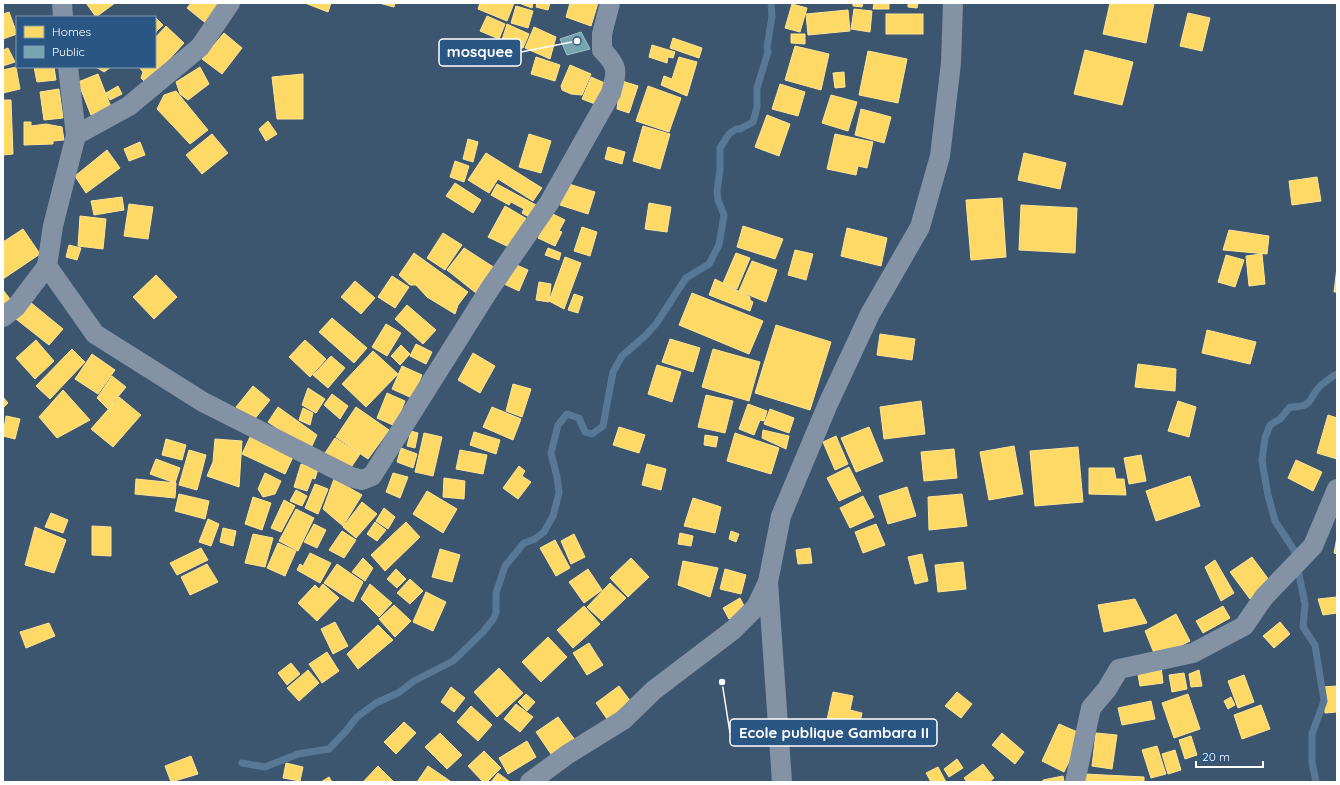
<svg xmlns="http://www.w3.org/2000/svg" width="1340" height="785" viewBox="0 0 1340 785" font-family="Quicksand,sans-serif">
<rect width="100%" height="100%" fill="#3d566f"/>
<g fill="#ffd966" stroke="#ffe494">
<polygon points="86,3 115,3 96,17"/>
<polygon points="191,3 222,3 208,25 187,8"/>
<polygon points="305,3 331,3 328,12"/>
<polygon points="379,3 395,3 394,7"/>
<polygon points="480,3 514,3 507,21 478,9"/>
<polygon points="519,3 533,3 532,8"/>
<polygon points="537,3 550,3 548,10 536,7"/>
<polygon points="570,3 598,3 591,26 566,17"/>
<polygon points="853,3 863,3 862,7 853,6"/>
<polygon points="874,3 889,3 889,9 873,9"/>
<polygon points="908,3 918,3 917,8 908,7"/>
<polygon points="1110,3 1154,3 1146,43 1103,34"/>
<polygon points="792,4 807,8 800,32 785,28"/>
<polygon points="516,6 533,11 528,28 511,23"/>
<polygon points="854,9 872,11 870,32 851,29"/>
<polygon points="848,10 850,31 808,35 806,14"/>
<polygon points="9,12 17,34 3,39 3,14"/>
<polygon points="1188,13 1210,18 1202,51 1180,46"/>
<rect x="886" y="14" width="37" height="20"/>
<polygon points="487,16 505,24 499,39 480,31"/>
<polygon points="155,17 163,25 155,33"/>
<polygon points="507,24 529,34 523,48 502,40"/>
<polygon points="166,26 184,43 147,84 141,78 143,72 139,67 155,67 155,38"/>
<polygon points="534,27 556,37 550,59 525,48"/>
<polygon points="224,33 242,48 222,74 202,59"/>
<polygon points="791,34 805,34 805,44 791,43"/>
<polygon points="673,38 702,48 699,58 670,48"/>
<polygon points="652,45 675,52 673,58 668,57 667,63 649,57"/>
<polygon points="795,46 829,54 821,90 785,80"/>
<polygon points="8,48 15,62 3,66 3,50"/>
<polygon points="1085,50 1133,62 1122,105 1074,94"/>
<polygon points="868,51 907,59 898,103 859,95"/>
<polygon points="536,57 560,65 555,81 531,74"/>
<polygon points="679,57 697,62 687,96 661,85 664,76 672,79"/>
<polygon points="570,65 591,74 582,95 571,94 562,90 561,86"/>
<polygon points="16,67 20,89 3,93 3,70"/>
<polygon points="34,67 54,67 56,80 37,82"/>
<polygon points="96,67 111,67 104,72"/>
<polygon points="200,67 209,84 188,100 180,94 176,82"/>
<polygon points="844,72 845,87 835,88 833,73"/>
<polygon points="98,74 111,107 91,115 78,82"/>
<polygon points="303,74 303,119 277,119 272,77"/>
<polygon points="591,77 607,84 600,106 582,99"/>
<polygon points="619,80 638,86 629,113 617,109 618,101 612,99"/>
<polygon points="780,84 805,92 798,116 772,109"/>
<polygon points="118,86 122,94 110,100 106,93"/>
<polygon points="648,86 681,98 669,132 636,121"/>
<polygon points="59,89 63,118 44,120 40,92"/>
<polygon points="176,91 208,130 190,144 157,109 164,95"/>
<polygon points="831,95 857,102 848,131 822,123"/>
<polygon points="3,100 11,100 13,154 3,155"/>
<polygon points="861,109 891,117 884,143 855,135"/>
<polygon points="767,115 790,124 779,156 755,147"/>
<polygon points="268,121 277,134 266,141 259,129"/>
<polygon points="24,122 31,122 31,126 46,124 62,127 64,140 53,141 53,144 24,145"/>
<polygon points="643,126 670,134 660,169 633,161"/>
<polygon points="212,134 228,153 202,174 186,155"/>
<polygon points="529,134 551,141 541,173 519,167"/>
<polygon points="835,134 873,142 867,168 858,166 856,175 827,169"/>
<polygon points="468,139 478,142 473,162 463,159"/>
<polygon points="140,142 145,155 129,161 124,149"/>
<polygon points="608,147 625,152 622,164 605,159"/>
<polygon points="107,150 120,168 86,193 75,176"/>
<polygon points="486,153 542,188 533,201 498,179 489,193 468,180"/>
<polygon points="1024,153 1066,163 1060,189 1018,180"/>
<polygon points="455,161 469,166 464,182 450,177"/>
<polygon points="1317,177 1321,201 1292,205 1289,181"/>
<polygon points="455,183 481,200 473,213 446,196"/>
<polygon points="497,184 536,205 529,217 522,213 524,209 511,202 509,205 491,195"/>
<polygon points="569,184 595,192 588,214 560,205"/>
<polygon points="122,197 124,210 94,215 91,201"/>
<polygon points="1002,198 1006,257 971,260 966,200"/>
<polygon points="649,203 671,207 667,232 645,229"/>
<polygon points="129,204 153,207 148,239 124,236"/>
<polygon points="1021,205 1077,208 1075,253 1019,250"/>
<polygon points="505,206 527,219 513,249 488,237"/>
<polygon points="551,213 565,220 559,231 562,232 555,246 538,238"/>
<polygon points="80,216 106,219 103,249 78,246"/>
<polygon points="743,226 783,239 775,259 737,247"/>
<polygon points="582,227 597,232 590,256 574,251"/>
<polygon points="847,228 887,238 881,266 841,256"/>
<polygon points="23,229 40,254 3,279 3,242"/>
<polygon points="1229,230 1269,236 1267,254 1223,250"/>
<polygon points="443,233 462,245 445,270 427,258"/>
<polygon points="69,245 81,248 77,260 66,257"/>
<polygon points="464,248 495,268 476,293 447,270"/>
<polygon points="548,248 561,253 559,260 545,255"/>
<polygon points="795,250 813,254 806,280 788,275"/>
<polygon points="414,253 468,292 458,305 455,314 427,297 416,285 410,285 399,275"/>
<polygon points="736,253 750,258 737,289 723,283"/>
<polygon points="1262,254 1265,284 1249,286 1246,256"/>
<polygon points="1226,255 1244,260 1235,287 1218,282"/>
<polygon points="565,257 581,263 564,309 549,301"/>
<polygon points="752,261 777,270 766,302 739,291"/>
<polygon points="512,263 528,270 519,291 504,284"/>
<polygon points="1337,267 1337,292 1334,292"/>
<polygon points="156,275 177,297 154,319 133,297"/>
<polygon points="392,276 409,287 395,308 378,297"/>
<polygon points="715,279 750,297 750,300 753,302 750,311 709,295"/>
<polygon points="355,281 375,298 361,314 341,297"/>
<polygon points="539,282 551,284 549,302 536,300"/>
<polygon points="3,290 10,299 3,304"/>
<polygon points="692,293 763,321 749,354 679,325"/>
<polygon points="574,294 583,297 578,313 568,310"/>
<polygon points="30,302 63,329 49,345 16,319"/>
<polygon points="407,305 436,330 423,344 395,319"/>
<polygon points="332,318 367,348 354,363 319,332"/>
<polygon points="386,324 401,333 387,356 372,347"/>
<polygon points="776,325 831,342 810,410 755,393"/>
<polygon points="1207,330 1256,342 1250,364 1202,353"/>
<polygon points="880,334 915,339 912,360 877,355"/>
<polygon points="670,339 700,348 693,372 662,362"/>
<polygon points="36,340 54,361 35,379 16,358"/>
<polygon points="305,340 326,359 310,377 289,357"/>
<polygon points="416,344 432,352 426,364 410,356"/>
<polygon points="401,345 410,354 400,365 391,356"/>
<polygon points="72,349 85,362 50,399 36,386"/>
<polygon points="713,349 760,362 749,401 702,387"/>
<polygon points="373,351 398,374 366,407 342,384"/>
<polygon points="473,353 495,366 480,393 458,380"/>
<polygon points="92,354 115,370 98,394 75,379"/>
<polygon points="331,356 345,368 328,388 313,375"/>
<polygon points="1138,364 1176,369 1175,391 1135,387"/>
<polygon points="657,365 681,372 672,402 648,394"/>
<polygon points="402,366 422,375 412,398 392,389"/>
<polygon points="112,376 126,387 108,409 97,398"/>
<polygon points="513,384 531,389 522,417 506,411"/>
<polygon points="253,386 270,400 253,421 236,407"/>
<polygon points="308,388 325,399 316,413 302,405"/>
<polygon points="63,390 90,420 57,438 39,417"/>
<polygon points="387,393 405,401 395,426 377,418"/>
<polygon points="332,394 348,406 340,419 324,405"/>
<polygon points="706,395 733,401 725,433 698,427"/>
<polygon points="3,397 8,403 3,408"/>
<polygon points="119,397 141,415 113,447 91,429"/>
<polygon points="921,401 925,434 884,439 880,407"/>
<polygon points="1178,401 1196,407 1189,437 1168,431"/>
<polygon points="748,404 767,411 764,421 760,420 754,435 739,429"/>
<polygon points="278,407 317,435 310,450 268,422"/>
<polygon points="356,407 389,430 368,459 336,437"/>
<polygon points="492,407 521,419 513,440 483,427"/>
<polygon points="303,408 313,413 310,425 299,420"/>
<polygon points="770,409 794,418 789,433 764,424"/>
<polygon points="1328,415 1337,418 1337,459 1317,453"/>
<polygon points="6,416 20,419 15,439 3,436"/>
<polygon points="619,427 645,435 639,453 613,445"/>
<polygon points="869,427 883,461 856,472 841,438"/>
<polygon points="763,430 789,436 786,449 762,438"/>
<polygon points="411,431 418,433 415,448 407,446"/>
<polygon points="474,432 500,440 496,454 470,445"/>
<polygon points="424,433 442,437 433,476 415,472"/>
<polygon points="735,433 779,448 771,474 727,461"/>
<polygon points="705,435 718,437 716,447 704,445"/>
<polygon points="836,436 848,464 835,470 823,442"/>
<polygon points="250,437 293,457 285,474 242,454"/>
<polygon points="335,438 360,454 350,469 325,453"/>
<polygon points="166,439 186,445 182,460 162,455"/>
<polygon points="215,439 242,441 239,487 207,476 213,462"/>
<polygon points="1014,446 1023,494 989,500 980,452"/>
<polygon points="1078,447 1083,502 1035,506 1030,451"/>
<polygon points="401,448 417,454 413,468 397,462"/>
<polygon points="954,449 957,478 924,481 921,452"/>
<polygon points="189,450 206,455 197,490 179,485"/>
<polygon points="460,450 487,455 483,474 456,469"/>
<polygon points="1141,455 1146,481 1129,484 1124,458"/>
<polygon points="156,459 180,468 175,483 150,474"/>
<polygon points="1296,460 1322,472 1313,491 1288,478"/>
<polygon points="301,464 318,469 315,479 312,478 307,491 294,487"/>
<polygon points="647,464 666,469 661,490 642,485"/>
<polygon points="519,466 525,471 522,476 531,482 518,499 503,488"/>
<polygon points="849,467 861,491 839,501 827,478"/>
<polygon points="1089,468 1114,468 1116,479 1124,479 1126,495 1089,494"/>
<polygon points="265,473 281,481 275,494 263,497 258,489"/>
<polygon points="393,473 408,477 400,498 386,492"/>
<polygon points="1190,476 1200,506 1156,521 1146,491"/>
<polygon points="444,478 465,481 464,499 443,497"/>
<polygon points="136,479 176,483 175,498 135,494"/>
<polygon points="334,479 362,495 343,526 323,509"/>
<polygon points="315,484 328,489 318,514 305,508"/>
<polygon points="907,487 916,516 888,524 879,496"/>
<polygon points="296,490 307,496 302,506 290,501"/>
<polygon points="427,491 457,509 443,533 413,514"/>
<polygon points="179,494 209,501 205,519 175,511"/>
<polygon points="962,494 967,526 929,530 928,497"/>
<polygon points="863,496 874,517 850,528 840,508"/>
<polygon points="253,497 271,503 262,530 245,524"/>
<polygon points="693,498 721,507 715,533 684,526"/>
<polygon points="284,500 295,506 281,532 271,528"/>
<polygon points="362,502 377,514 356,538 343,527"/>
<polygon points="384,508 395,517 388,529 376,521"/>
<polygon points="296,509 314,518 298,551 279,541"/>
<polygon points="51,513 68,520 63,533 45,527"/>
<polygon points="208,519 219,524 211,546 199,542"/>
<polygon points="375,522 386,530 377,541 367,534"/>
<polygon points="406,522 420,537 385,571 371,555"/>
<polygon points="314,524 326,530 317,548 304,542"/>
<polygon points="876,524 885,545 863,553 855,532"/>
<polygon points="92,526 111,527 111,556 92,555"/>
<polygon points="35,527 66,540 54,573 25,565"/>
<polygon points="223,528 236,531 233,546 220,542"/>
<polygon points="342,531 356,540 344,558 329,550"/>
<polygon points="731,531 739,534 736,542 729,539"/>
<polygon points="680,533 693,536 691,546 678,544"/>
<polygon points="253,534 273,538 265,567 245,563"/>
<polygon points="574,534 585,557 571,564 561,541"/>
<polygon points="1337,537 1337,554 1334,553"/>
<polygon points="555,540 570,568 556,576 540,548"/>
<polygon points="278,543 296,551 285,576 267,568"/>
<polygon points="201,548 208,560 177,575 170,563"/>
<polygon points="810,548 812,563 798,564 796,550"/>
<polygon points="440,549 460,555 452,582 432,577"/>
<polygon points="310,553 331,563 320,583 297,570 300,564 303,566"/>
<polygon points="922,554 928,581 915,584 908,557"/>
<polygon points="1252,557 1272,584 1250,599 1230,572"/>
<polygon points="363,558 373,568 365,581 352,572"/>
<polygon points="631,558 649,577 628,597 610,578"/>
<polygon points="1215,560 1234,593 1221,601 1205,567"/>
<polygon points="683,561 718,568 710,597 678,585"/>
<polygon points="963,562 966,589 938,592 935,565"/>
<polygon points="207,564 218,582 190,595 181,577"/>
<polygon points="337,564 363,582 353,602 324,583"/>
<polygon points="396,569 406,579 397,588 387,579"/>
<polygon points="588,569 602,590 584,603 569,582"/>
<polygon points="725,569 746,575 741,594 720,589"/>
<polygon points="410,579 423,591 410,604 397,593"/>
<polygon points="610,583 626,598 602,621 587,607"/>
<polygon points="323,584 339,598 317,621 298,603 315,585 319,589"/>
<polygon points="370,584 392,603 379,617 361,599"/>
<polygon points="426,592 446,602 433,631 413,622"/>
<polygon points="1337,597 1337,613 1323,615 1318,599"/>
<polygon points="740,598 746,610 729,619 723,608"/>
<polygon points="1135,599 1147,623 1104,632 1098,605"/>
<polygon points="394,605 411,621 395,637 379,619"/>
<polygon points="584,606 600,624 573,648 557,630"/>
<polygon points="1223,606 1230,618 1203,633 1196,621"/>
<polygon points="1176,614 1190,641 1156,658 1145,631"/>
<polygon points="335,622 348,646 333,654 321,629"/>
<polygon points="1280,622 1290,634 1274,648 1263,636"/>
<polygon points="49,623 55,636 26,648 20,632"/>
<polygon points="378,625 393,640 358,669 347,654"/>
<polygon points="548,637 567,657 541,682 522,662"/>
<polygon points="589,643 603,665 587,675 573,653"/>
<polygon points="327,652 339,671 322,683 309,664"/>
<polygon points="291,663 300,674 287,685 278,673"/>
<polygon points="1161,666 1163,683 1140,686 1137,669"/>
<polygon points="499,668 523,693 497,717 474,692"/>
<polygon points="308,670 319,683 299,701 287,688"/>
<polygon points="1199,670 1202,686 1191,687 1189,674"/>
<polygon points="1184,673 1187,689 1172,692 1169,675"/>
<polygon points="1244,675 1254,702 1238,708 1228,681"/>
<polygon points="619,686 631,702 607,719 596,703"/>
<polygon points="1337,686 1337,712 1325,713 1323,687"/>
<polygon points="451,687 465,698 454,712 441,702"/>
<polygon points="833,692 853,696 850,710 862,713 859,727 827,720"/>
<polygon points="957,692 972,704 961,718 945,706"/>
<polygon points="526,694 535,702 527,711 518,702"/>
<polygon points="1188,694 1200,729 1174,738 1162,703"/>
<polygon points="1231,697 1235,705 1228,709 1224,701"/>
<polygon points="1151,701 1155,719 1122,725 1118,708"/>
<polygon points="516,704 533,717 520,732 504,719"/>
<polygon points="1261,705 1270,729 1242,739 1234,715"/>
<polygon points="471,706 492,725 478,741 457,722"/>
<polygon points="558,717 578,744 555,760 536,732"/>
<polygon points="404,722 416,733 396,754 384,742"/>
<polygon points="1059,724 1082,734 1064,772 1042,761"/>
<polygon points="440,733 462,755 447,769 425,747"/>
<polygon points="1002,733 1024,752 1015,764 992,745"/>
<polygon points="1096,733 1117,735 1112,769 1092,766"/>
<polygon points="1191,736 1197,755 1185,759 1179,740"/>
<polygon points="527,741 536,757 508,774 499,758"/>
<polygon points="1157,746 1166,774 1151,778 1142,750"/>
<polygon points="1175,750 1181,770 1168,774 1162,754"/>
<polygon points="484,751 501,768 487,782 483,782 468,766"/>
<polygon points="191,756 198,774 171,782 165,766"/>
<polygon points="957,759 963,768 949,777 944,769"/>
<polygon points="286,763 303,767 300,781 283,778"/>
<polygon points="983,764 994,778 989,782 967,782 964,778"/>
<polygon points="378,766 394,782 363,782"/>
<polygon points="428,766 450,781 449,782 417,782"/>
<polygon points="938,767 946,782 931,782 926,773"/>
<polygon points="498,773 510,782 491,782"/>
<polygon points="1085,774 1144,777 1144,782 1085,782"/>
<polygon points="1063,776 1064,782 1043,782 1043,780"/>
<polygon points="329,777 332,782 321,782"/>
</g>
<polygon fill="#76a5af" stroke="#9fc0c7" points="581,32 590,49 567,55 560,39"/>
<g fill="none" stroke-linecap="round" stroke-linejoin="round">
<g stroke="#597896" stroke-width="7">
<polyline points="242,763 265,767 298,754 329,749 346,731 357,717 376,703 398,693 414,681 453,661 483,632 494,618 496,612 496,593 505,566 524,543 535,539 544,532 553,516 559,493 557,477 551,453 558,425 567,414 579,418 585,432 592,434 603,426 613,372 622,356 645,336 656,324 686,278 709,264 719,245 724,215 718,200 717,191 720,170 720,148 729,134 736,129 740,129 753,122 757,107 757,88 768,52 767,47 772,17 771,3"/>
<path d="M 1316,782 L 1312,762 L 1312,734 L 1324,701 L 1315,645 L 1303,627 L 1305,604 L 1294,550 L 1275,521 L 1268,495 L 1262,461 L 1265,438 L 1270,425 L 1280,419 L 1290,407 C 1313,407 1308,400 1319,387 C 1321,385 1334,375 1337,374"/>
</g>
<g stroke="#8393a5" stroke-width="20">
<polyline points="62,3 63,17"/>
<polyline points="76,135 129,106 200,47 230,3"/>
<path d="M 47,266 L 95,334 L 203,402 L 351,477 L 362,480 L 372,476 L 489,290 L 549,203 L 611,93 C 617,71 619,67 602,50 L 602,34 L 610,3"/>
<polyline points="47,266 53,226 76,135 68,67"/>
<polyline points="3,317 16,307 47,266"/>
<polyline points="530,782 568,754 623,720 654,690 733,630 756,607 768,582"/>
<polyline points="782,782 768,582 781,516 828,404 870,314 920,227 940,156 951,63 953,3"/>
<polyline points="1075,782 1091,708 1107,689 1119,669 1193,653 1244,626 1264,597 1313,546 1337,489"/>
</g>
</g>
<path fill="none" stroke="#fff" stroke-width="1.5" d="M577 41L521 52M722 682L730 733"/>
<g fill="#fff" stroke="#295683" stroke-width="1.5">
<circle cx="577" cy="41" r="4"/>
<circle cx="722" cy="682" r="4"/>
</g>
<g fill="#295683" stroke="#fff" stroke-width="1.5">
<rect x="439" y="39" width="82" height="27" rx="4"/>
<rect x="730" y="719" width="207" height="27" rx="4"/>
</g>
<g font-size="15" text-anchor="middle" font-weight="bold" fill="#fff">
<text x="480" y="57">mosquee</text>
<text x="834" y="738">Ecole publique Gambara II</text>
</g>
<rect width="1340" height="785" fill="none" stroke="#ffffff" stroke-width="8"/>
<rect x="16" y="16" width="140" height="52" fill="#295683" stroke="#7f9ab5"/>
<rect x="24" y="26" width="20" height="12" fill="#ffd966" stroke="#7f9ab5"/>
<text x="52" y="36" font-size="12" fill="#ffffff">Homes</text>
<rect x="24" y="46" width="20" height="12" fill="#76a5af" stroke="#7f9ab5"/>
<text x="52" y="56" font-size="12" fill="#ffffff">Public</text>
<path d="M1196 761v6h67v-6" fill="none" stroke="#ffffff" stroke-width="2"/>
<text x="1202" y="761" font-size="12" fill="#ffffff" stroke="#295683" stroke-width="3" paint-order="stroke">20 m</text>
</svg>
